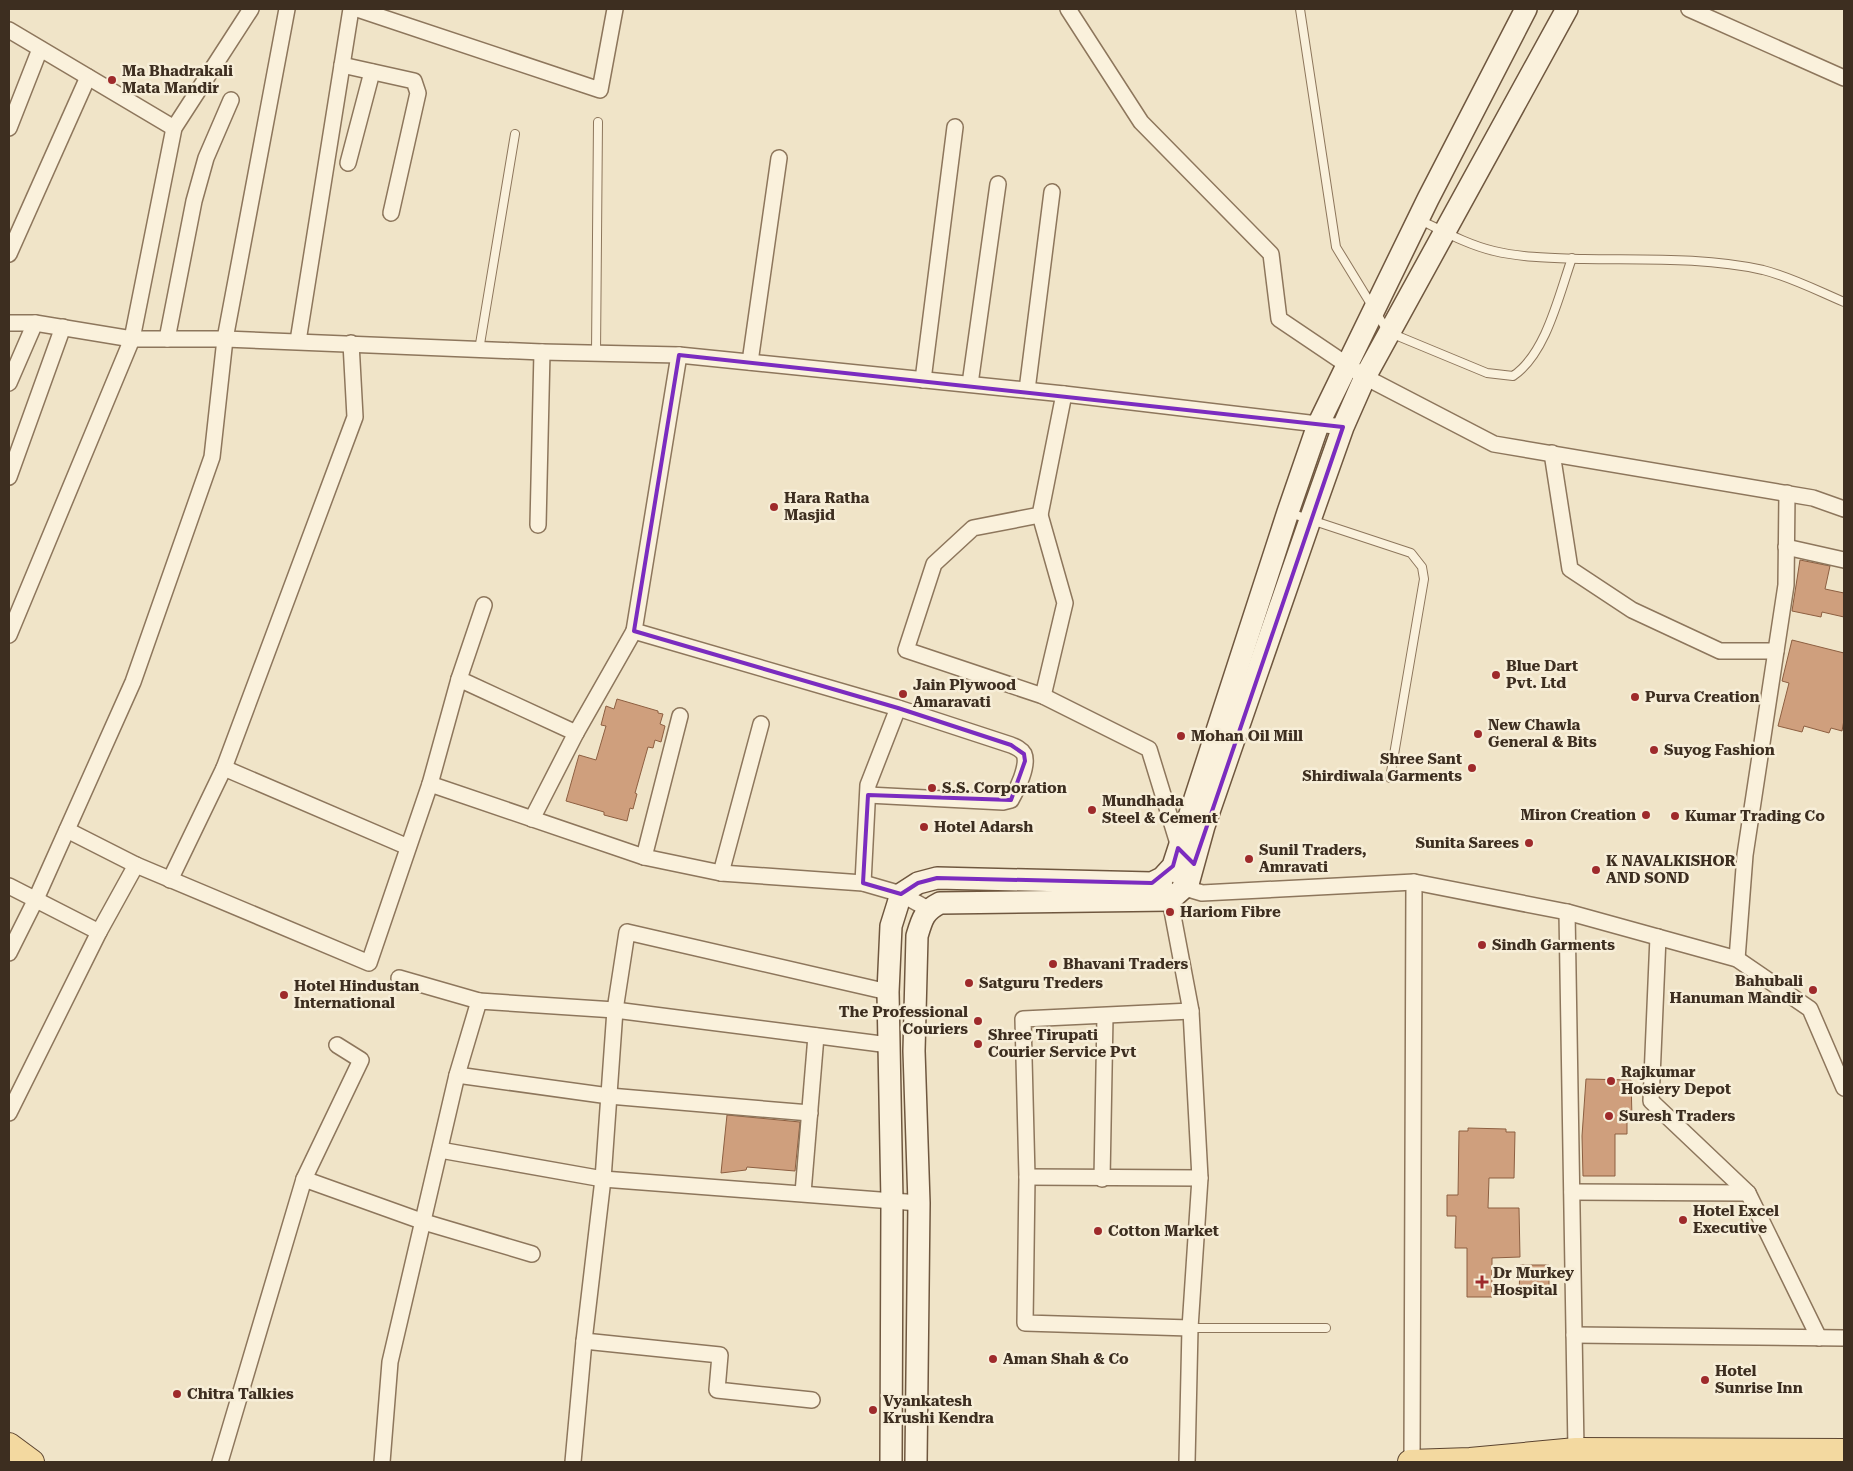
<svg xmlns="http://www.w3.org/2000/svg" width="1853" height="1471" viewBox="0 0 1853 1471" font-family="'Roboto Serif',serif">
<rect width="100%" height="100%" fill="#f0e4c8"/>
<g fill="#cf9f7d" stroke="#8d5f41">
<polygon points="1800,560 1830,566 1825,589 1844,593 1844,617 1822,612 1821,617 1792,611"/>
<polygon points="1792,640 1844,653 1844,720 1842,731 1831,728 1829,733 1804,726 1802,732 1778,726 1789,683 1782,681"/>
<polygon points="617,699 658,711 658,713 663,714 660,724 665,726 661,742 655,740 653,748 648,747 635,793 637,794 633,809 630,808 627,821 604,815 604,812 566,801 579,755 596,760 606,726 601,725 606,706 614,709"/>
<polygon points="1586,1079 1631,1080 1632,1118 1627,1118 1627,1134 1615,1134 1615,1176 1583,1176 1582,1136"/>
<polygon points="727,1115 800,1122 795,1171 747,1167 746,1170 721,1173"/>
<polygon points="1468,1128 1506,1129 1506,1132 1515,1132 1514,1178 1489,1178 1488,1208 1519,1208 1520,1257 1492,1258 1492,1297 1467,1297 1467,1248 1455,1248 1456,1216 1447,1216 1447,1195 1458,1195 1459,1131 1468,1131"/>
<polygon points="1520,1265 1549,1265 1549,1296 1519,1295"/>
</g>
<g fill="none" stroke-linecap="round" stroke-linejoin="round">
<defs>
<g id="lane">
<path d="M 1300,9 L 1336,247 L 1388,332 L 1487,373 L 1513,376 C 1546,354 1559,295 1572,258"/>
<path d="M 1420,220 C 1443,231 1468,245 1494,251 C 1523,258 1554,258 1584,259 C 1643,260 1705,257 1763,270 C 1791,277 1818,291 1844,302"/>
<polyline points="479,350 515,134"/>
<polyline points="596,353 598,122"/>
<polyline points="1290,513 1411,553 1422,567 1424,579 1390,778"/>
<polyline points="1190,1328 1326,1328"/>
</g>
<g id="street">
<polyline points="357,9 600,90 615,9"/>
<polyline points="1068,9 1141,122 1271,254 1279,319 1365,377 1494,444 1813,498 1844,509"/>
<polyline points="1689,9 1844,78"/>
<polyline points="9,30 174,128"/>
<polyline points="342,65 414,81 418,93 391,213"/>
<polyline points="9,128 40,49"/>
<polyline points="348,163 372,72"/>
<polyline points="9,254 88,77"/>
<polyline points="9,323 35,323 132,339 225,339 542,352 679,355 1064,394 1343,427"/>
<polyline points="167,339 194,201 206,158 231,100"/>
<polyline points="298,341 351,9"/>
<path d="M 679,355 L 634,631 L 898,708 L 1011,745 C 1016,747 1021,749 1024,754 C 1029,765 1017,790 1011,800 L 1003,802 L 868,795"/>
<polyline points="750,362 779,158"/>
<polyline points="923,380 955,127"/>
<polyline points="9,383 35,323"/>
<polyline points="970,384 998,184"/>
<polyline points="1027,390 1052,192"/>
<polyline points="1064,394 1040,515 973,528 934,564 906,650 1043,696 1149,749 1180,850"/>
<polyline points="1552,453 1570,569 1632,610 1720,651 1776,651"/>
<polyline points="9,477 63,327"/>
<polyline points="1040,515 1065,603 1043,696"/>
<polyline points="538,525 542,352"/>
<polyline points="1786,547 1844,560"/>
<polyline points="484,605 459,679 576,733 532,819"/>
<polyline points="9,635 132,339 174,128 251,9"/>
<polyline points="576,733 634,631"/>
<polyline points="224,768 408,847"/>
<polyline points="430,784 644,857 721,873 863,883 901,894 928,909"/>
<polyline points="67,830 136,865"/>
<polyline points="644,857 680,716"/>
<polyline points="1173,866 1185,888 1202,893 1414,882 1567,912 1737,959 1810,1009 1844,1088"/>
<polyline points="721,873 761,724"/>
<polyline points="1162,878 1170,900 1191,1011 1200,1178 1190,1328 1187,1462"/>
<polyline points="170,880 224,768 355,417 351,343"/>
<polyline points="863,883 868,785 898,708"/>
<polyline points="9,886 99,932 9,1113"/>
<polyline points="1567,912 1576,1450"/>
<polyline points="99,932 136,865 369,963 430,784 459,679"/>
<polyline points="1658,937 1651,1101 1748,1193 1819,1338"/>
<polyline points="9,953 36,899 133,682 212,457 225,339 287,9"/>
<polyline points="1737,959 1745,855 1786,585 1787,493"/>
<polyline points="399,978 479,1001"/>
<polyline points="457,1075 609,1096 810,1113"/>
<polyline points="440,1150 603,1179 919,1203"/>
<polyline points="1027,1177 1200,1178"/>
<polyline points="304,1179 424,1222 532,1254"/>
<polyline points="1102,1179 1105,1016"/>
<polyline points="1572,1192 1748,1193"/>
<polyline points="803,1193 816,1036"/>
<polyline points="1190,1328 1025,1323 1027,1177 1023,1019 1191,1011"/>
<polyline points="1574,1335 1844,1338"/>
<polyline points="584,1341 720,1355 717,1390 812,1400"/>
<polyline points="220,1462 304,1179 361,1060 337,1045"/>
<polyline points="382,1462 390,1362 457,1075 479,1001 615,1010 889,1045"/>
<polyline points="573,1462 584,1341 603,1179 615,1010 627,932 888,992"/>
<polyline points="1412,1462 1414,882"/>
</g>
<g id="secondary">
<polyline points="891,1462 892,1201 888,992 891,926 901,894 918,883 937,878 1152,883 1162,878 1173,866 1288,512 1318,425 1428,199 1526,9"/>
<path d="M 916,1462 L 919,1203 L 914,1051 L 917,936 C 922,919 924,911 940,903 L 1170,900 L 1188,884 L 1204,826 L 1310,520 L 1343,427 L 1365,377 L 1567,9"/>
</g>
<g id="primary">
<polyline points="9,1445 32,1462"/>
<polyline points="1410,1462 1470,1460 1576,1450 1844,1451"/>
</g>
</defs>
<use href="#lane" stroke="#8d765c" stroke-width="10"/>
<use href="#street" stroke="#8d765c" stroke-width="18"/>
<use href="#secondary" stroke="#6f573f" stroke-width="24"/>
<use href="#primary" stroke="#5b4430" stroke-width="26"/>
<use href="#lane" stroke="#faf1dc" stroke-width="8"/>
<use href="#street" stroke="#faf1dc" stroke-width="15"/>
<use href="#secondary" stroke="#faf1dc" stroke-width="21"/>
<use href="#primary" stroke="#f3d9a0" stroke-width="24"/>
</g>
<path fill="none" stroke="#7b2cbf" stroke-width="4" stroke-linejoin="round" d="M 679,355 L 1343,427 L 1194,864 L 1178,848 L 1173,866 L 1152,883 L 937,878 L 918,883 L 901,894 L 863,883 L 868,795 L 1011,800 L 1025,761 L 1024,754 L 1011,745 L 898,708 L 634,631 Z"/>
<g fill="#9e2a2b" stroke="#f7eed8" stroke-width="2">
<circle cx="112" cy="80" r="5"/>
<circle cx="774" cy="507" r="5"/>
<circle cx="1496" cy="675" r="5"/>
<circle cx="903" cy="694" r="5"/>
<circle cx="1635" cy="697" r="5"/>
<circle cx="1478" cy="734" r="5"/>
<circle cx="1181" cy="736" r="5"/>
<circle cx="1654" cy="750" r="5"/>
<circle cx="1472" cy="768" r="5"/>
<circle cx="932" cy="788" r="5"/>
<circle cx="1092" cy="810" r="5"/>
<circle cx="1646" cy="815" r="5"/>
<circle cx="1675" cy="816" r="5"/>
<circle cx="924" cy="827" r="5"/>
<circle cx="1529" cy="843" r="5"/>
<circle cx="1249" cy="859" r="5"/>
<circle cx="1596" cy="870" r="5"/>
<circle cx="1170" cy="912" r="5"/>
<circle cx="1482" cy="945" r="5"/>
<circle cx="1053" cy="964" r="5"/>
<circle cx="969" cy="983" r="5"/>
<circle cx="1813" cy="990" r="5"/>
<circle cx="284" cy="995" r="5"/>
<circle cx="978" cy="1021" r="5"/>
<circle cx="978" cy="1044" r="5"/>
<circle cx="1611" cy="1081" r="5"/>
<circle cx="1609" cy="1116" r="5"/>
<circle cx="1683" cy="1220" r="5"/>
<circle cx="1098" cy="1231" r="5"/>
<path d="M1479.5 1274.5h5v5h5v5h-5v5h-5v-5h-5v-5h5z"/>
<circle cx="993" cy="1359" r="5"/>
<circle cx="1705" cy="1380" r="5"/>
<circle cx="177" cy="1394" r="5"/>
<circle cx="873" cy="1410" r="5"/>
</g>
<g text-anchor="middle" stroke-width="5" stroke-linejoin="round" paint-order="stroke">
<g font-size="15" font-weight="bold" fill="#3d2e20" stroke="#f7eed8" text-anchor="start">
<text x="122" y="76">Ma Bhadrakali<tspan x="122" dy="17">Mata Mandir</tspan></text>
<text x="784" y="503">Hara Ratha<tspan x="784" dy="17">Masjid</tspan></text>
<text x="1506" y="671">Blue Dart<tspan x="1506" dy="17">Pvt. Ltd</tspan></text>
<text x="913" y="690">Jain Plywood<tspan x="913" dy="17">Amaravati</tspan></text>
<text x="1645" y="702">Purva Creation</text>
<text x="1488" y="730">New Chawla<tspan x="1488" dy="17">General &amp; Bits</tspan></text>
<text x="1191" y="741">Mohan Oil Mill</text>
<text x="1664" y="755">Suyog Fashion</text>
<text x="1462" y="764" text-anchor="end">Shree Sant<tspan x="1462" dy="17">Shirdiwala Garments</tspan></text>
<text x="942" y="793">S.S. Corporation</text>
<text x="1102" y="806">Mundhada<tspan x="1102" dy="17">Steel &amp; Cement</tspan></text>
<text x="1636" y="820" text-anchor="end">Miron Creation</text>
<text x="1685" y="821">Kumar Trading Co</text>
<text x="934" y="832">Hotel Adarsh</text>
<text x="1519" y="848" text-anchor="end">Sunita Sarees</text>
<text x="1259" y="855">Sunil Traders,<tspan x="1259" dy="17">Amravati</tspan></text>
<text x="1606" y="866">K NAVALKISHOR<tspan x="1606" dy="17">AND SOND</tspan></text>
<text x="1180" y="917">Hariom Fibre</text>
<text x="1492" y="950">Sindh Garments</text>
<text x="1063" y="969">Bhavani Traders</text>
<text x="1803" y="986" text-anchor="end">Bahubali<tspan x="1803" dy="17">Hanuman Mandir</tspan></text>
<text x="979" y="988">Satguru Treders</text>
<text x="294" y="991">Hotel Hindustan<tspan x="294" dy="17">International</tspan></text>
<text x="968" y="1017" text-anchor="end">The Professional<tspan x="968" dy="17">Couriers</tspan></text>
<text x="988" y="1040">Shree Tirupati<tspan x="988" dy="17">Courier Service Pvt</tspan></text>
<text x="1621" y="1077">Rajkumar<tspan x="1621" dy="17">Hosiery Depot</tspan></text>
<text x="1619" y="1121">Suresh Traders</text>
<text x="1693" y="1216">Hotel Excel<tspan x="1693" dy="17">Executive</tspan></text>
<text x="1108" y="1236">Cotton Market</text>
<text x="1493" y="1278">Dr Murkey<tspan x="1493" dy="17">Hospital</tspan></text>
<text x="1003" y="1364">Aman Shah &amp; Co</text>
<text x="1715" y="1376">Hotel<tspan x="1715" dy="17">Sunrise Inn</tspan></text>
<text x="187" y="1399">Chitra Talkies</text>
<text x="883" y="1406">Vyankatesh<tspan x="883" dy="17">Krushi Kendra</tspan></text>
</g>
</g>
<rect width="1853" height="1471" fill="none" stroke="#3d2e20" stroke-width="20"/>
</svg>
